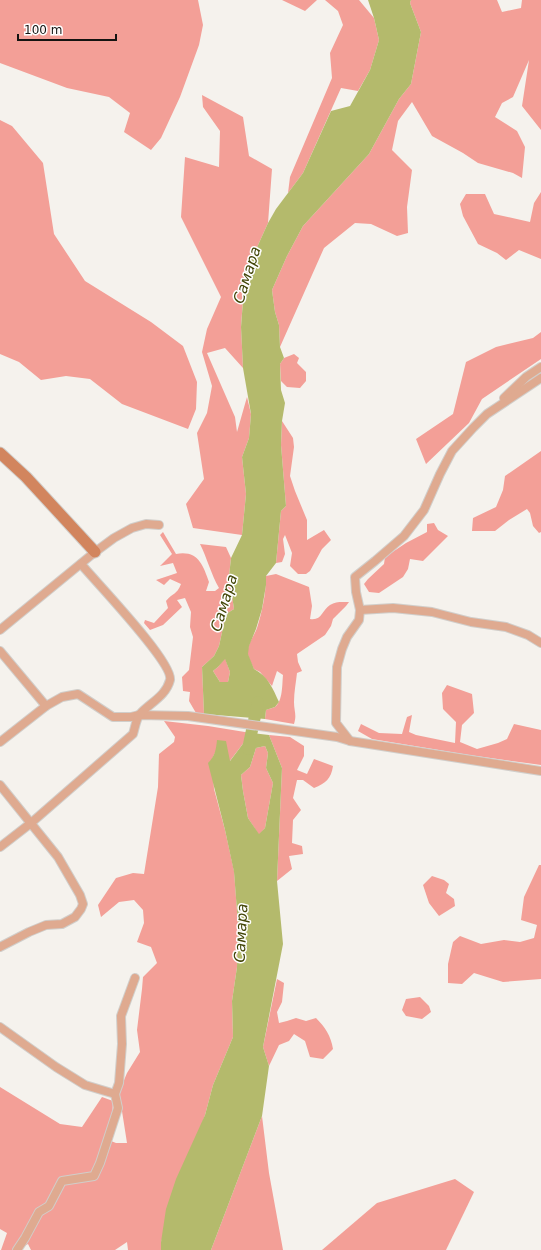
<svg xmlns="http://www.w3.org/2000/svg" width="541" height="1250" viewBox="0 0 541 1250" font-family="'DejaVu Sans',sans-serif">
<rect width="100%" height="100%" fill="#f5f2ed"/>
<g fill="#f39f97">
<polygon points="0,0 198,0 203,25 199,45 180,97 161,138 151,150 124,132 130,113 109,97 67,88 0,63"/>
<polygon points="282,0 317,0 305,11"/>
<polygon points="325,0 359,0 374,18 379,40 370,70 358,91 341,88 303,173 288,193 290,177 332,78 330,53 343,25 338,11"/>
<polygon points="411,0 497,0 502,12 521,8 522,0 541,0 541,130 522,106 529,60 513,97 502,103 495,117 517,131 525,147 522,178 513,173 478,163 463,153 432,136 412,102 398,121 392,150 412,170 407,207 408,233 397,236 371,224 355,223 324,248 280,347 279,325 275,312 272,290 287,256 303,226 369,154 399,99 411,84 421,32 410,3"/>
<polygon points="202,95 243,117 249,156 272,169 268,223 245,274 241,326 243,368 225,348 207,353 235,417 237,432 247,397 251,414 249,438 242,457 246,494 242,535 193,528 186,504 204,479 197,433 207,413 212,386 202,352 207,329 221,297 181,217 185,157 219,167 220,131 203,107"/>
<polygon points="0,120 12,126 43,163 54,234 85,281 151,322 183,346 197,382 196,409 188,429 122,404 90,379 66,376 41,380 19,362 0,354"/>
<polygon points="541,192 541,259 519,250 506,260 497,253 478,244 463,216 460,204 466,194 485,194 494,214 530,222 534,203"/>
<polygon points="541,332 541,359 482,399 469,423 426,464 416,439 453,414 466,362 496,347 533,338"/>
<polygon points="294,354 299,358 297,363 306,372 306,381 300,388 287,387 281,381 280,364 284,358"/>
<polygon points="282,421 293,438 294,447 290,476 295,491 307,520 307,540 324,530 331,540 322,549 310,571 306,574 298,574 290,566 292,553 285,535 283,539 285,554 282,562 276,563 281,511 286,506 281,445"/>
<polygon points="541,451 541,532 539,533 533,526 530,513 527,509 509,520 495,531 472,531 473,518 496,507 503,490 505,476"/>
<polygon points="434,523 438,530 448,536 423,561 410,559 408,569 403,577 379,593 369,592 364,584 368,579 384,564 385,557 406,543 427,532 427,524"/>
<path d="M 163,532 L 176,554 C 198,550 203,565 209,582 L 206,591 L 215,591 L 219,588 C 211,574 207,558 200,544 L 226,547 L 231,558 L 229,576 L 234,609 L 226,614 L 219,646 L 214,656 L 202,667 L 204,714 L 196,713 L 189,701 L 190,692 L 183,691 L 182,677 L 189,670 L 193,637 L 190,627 L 191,612 L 185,598 L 177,600 L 182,607 L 163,625 L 150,630 L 144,623 L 145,620 L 154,623 L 168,608 L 166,601 C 172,593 177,595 181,584 L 170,579 L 164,585 L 156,580 L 177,573 L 173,563 L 160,566 L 172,554 L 160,535 Z"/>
<path d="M 276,574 L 309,587 L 312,606 L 310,619 C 322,621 322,610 330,605 C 336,601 343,602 349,602 L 346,606 L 333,619 L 331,626 L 325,635 L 297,654 L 298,662 L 302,671 L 297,673 C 296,682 294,692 294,702 C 294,711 297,715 294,724 L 265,719 L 266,710 C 268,709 273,708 275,707 C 283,701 282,684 283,675 L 277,671 L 272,686 L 260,672 L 254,669 C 252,665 249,659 248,655 C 246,646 254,636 257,628 C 262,612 266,594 266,576 Z"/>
<polygon points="225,658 230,672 228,682 220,682 213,671 218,667"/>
<polygon points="447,685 472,694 474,713 462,725 460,742 477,749 498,743 507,739 514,724 541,730 541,765 469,755 372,739 358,731 361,724 379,733 402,734 407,717 412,715 409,732 416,735 455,743 456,722 443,709 442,693"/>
<polygon points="164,721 208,726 251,733 229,762 216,751 212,759 214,789 225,830 234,871 238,924 237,967 232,1001 233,1037 213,1085 205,1115 161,1242 161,1250 128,1250 127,1242 115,1250 31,1250 28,1244 17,1250 1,1250 7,1233 0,1229 0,1087 60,1124 82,1127 102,1097 113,1101 111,1141 116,1143 127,1143 119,1092 127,1073 140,1052 137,1030 142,989 143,977 157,963 151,947 137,942 144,923 143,910 134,900 119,902 101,917 98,905 116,878 133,873 144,874 158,787 159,754 174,742 175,737"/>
<path d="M 269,735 L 290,737 L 304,746 L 304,756 L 297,770 L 307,774 L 314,759 L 333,766 C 331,779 326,783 314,788 L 303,780 L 297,780 L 293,798 L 301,810 L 293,820 L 292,843 L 302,846 L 303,854 L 289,856 L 292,869 L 277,881 L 282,768 Z"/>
<polygon points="265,746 268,753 266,768 273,783 265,828 259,835 248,818 243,791 241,775 250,767 256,748"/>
<polygon points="539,865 541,865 541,979 503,982 474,973 462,984 448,983 448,964 453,942 460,936 481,944 504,940 520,942 534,938 537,925 521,920 524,897"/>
<polygon points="432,876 444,880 449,884 446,893 454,899 455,906 439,916 429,903 423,885"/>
<path d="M 277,979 L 284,983 L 282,1002 L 277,1012 L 279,1023 L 287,1021 L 296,1018 L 306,1021 L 316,1018 C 325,1027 331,1036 333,1049 L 323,1059 L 310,1057 L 305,1041 L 294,1034 L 289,1041 L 279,1045 L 269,1066 L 263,1047 Z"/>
<polygon points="420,997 429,1006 431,1012 422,1019 406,1016 402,1010 406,999"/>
<polygon points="262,1116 269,1173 283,1250 211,1250"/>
<polygon points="455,1179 474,1192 446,1250 322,1250 377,1203"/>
</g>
<g fill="#b4ba6c" fill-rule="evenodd">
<path d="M 368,0 L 411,0 L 410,3 L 421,32 L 411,84 L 399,99 L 369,154 L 303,226 L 287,256 L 272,290 L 275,312 L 279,325 L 280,347 L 284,358 L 280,364 L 281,390 L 285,403 L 282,421 L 281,445 L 286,506 L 281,511 L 276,563 L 266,576 L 266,585 L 262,609 L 256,629 L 249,646 L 248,654 L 254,669 C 268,676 273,689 279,702 L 275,707 L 266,710 L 265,719 L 204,714 L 202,667 L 214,656 L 219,646 L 226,614 L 234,609 L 229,576 L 231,558 L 242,535 L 246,494 L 242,457 L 249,438 L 251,414 L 243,368 L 241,327 L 245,274 L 268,223 L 276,209 L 303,173 L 331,111 L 350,106 L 370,70 L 379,40 L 374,18 ZM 225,659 L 230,672 L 228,682 L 220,682 L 213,671 L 218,667 Z"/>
<path d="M 251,733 L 269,735 L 282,768 L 277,881 L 283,944 L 263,1047 L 269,1066 L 262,1116 L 211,1250 L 161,1250 L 161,1242 L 166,1209 L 176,1179 L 205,1115 L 213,1085 L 233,1037 L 232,1001 L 237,967 L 238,924 L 234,872 L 225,830 L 208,763 C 215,756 216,750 217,740 L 226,741 L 230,761 ZM 265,746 L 268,753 L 266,768 L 273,783 L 265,828 L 259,834 L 248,818 L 243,791 L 241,775 L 250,767 L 256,748 Z"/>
</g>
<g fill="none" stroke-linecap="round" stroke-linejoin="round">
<polyline stroke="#b4ba6c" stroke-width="12" points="248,749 258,702"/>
<defs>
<g id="street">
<polyline points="504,398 526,377 541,367"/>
<polyline points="360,610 393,608 432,612 471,622 506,627 528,635 541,643"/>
<polyline points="0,630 95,552 114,538 132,528 146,524 159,525"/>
<polyline points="0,651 46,706"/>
<polyline points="350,741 336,723 337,667 342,649 347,637 359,620 360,610 356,592 355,577 375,561 404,536 424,510 440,474 452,451 473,428 487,414 541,378"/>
<polyline points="0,742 46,706 62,697 78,694 113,717 131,717 139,715 188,716 337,737 350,741 541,771"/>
<polyline points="0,785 58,857 80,895 83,904 81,909 75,917 62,924 46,925 29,932 0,947"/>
<path d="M 0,847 L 31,823 L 133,734 C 135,728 136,719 140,714 C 150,703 166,696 170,680 C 174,663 95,581 81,564"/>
<polyline points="0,1027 56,1067 85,1085 115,1094"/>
<polyline points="115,1094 119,1083 122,1044 121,1016 135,978"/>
<polyline points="17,1250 25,1238 39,1212 49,1206 62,1181 94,1176 100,1163 118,1108 115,1094"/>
</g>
<polyline id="secondary" points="0,453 26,477 95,552"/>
</defs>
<use href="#street" stroke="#d1ceca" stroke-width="10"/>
<use href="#secondary" stroke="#d1ceca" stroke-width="13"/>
<use href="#street" stroke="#dfaa90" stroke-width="8"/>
<use href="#secondary" stroke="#d2855e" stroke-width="11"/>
</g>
<g text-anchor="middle" stroke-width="3" stroke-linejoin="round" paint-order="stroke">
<g font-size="15" font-style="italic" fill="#424507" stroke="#fff">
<text transform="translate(247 275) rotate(-72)" y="5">Самара</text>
<text transform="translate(224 603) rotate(-73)" y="5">Самара</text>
<text transform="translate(241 933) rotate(-87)" y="5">Самара</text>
</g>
</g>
<path d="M18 34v6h98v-6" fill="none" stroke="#141311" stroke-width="2"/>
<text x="24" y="34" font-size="12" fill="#141311" stroke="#ffffff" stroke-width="3" paint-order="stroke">100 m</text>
</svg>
